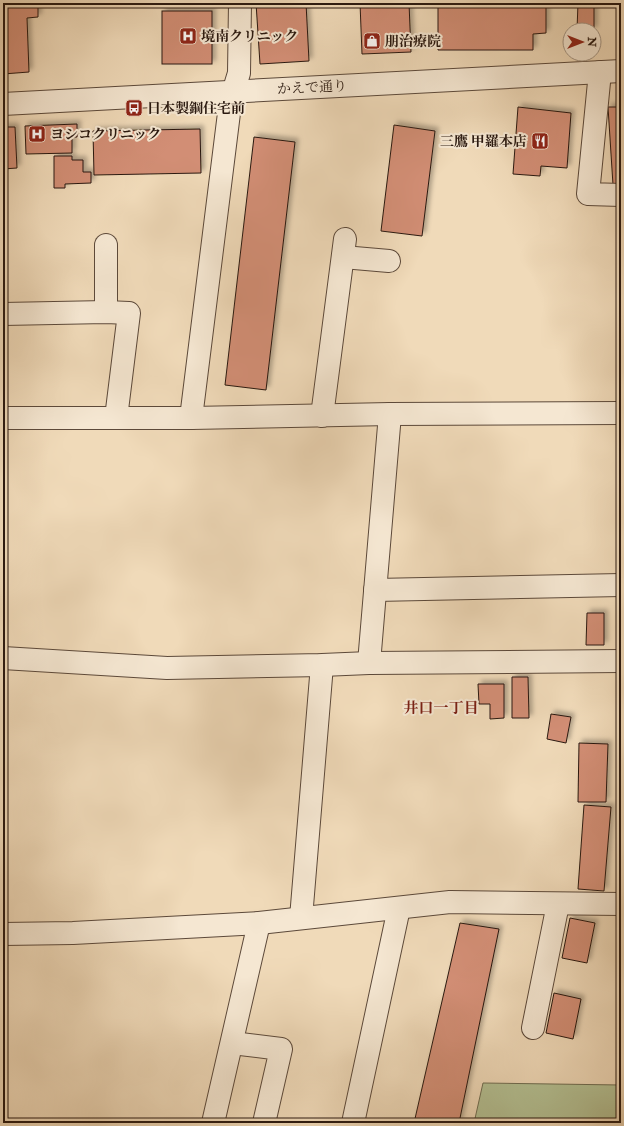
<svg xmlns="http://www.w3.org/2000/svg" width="624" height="1126" viewBox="0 0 624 1126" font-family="'IM FELL Double Pica','Noto Serif JP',serif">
<defs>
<filter id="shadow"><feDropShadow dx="3.5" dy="-3.5" stdDeviation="2" flood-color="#0004"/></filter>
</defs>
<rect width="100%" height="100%" fill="#f0dab9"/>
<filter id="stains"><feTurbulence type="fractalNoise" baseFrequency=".005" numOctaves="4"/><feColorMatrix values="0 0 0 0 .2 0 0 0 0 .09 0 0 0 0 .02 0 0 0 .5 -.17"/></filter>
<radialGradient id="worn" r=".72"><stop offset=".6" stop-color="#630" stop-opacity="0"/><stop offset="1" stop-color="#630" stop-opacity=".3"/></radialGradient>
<polygon fill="#b4c194" stroke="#6f6d52" points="483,1083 621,1085 621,1123 474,1123"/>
<g fill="#d28e74" stroke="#2a1910" filter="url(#shadow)">
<polygon points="3,3 38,3 38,17 27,18 29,72 3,74"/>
<polygon points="256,3 306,3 309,61 260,64"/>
<polygon points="360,3 409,3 411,52 362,54"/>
<polygon points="438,3 546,3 546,33 533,34 533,50 438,50"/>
<polygon points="578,3 594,3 594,30 577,30"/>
<rect x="162" y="11" width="50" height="53"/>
<polygon points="518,107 571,113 567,168 541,166 540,176 513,174"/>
<polygon points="608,107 621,107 621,184 613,185"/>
<polygon points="77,124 77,137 72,137 72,153 26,154 25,126"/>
<polygon points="394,125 435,131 422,236 381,231"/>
<polygon points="3,127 15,127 17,168 3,169"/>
<polygon points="200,129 201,173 94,175 93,131"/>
<polygon points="254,137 295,142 266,390 225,385"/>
<polygon points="54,156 72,156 72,160 83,160 83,172 91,172 91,183 65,184 65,188 54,188"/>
<polygon points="587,613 604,613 604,645 586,645"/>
<polygon points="512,677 528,677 529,718 512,718"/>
<polygon points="478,684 504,684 504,718 490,719 490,704 479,704"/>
<polygon points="551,714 571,717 566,743 547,739"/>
<polygon points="579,743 608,744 606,802 578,802"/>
<polygon points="584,805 611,807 604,891 578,889"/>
<polygon points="570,918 595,923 587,963 562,958"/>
<polygon points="460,923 499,929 459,1123 414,1123"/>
<polygon points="554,993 581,999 573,1039 546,1033"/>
</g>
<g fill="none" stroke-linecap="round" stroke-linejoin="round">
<defs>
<g id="minor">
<polyline points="600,72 588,194 621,195"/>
<polyline points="3,104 621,71"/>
<polyline points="106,245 106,312"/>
<polyline points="343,257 389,261"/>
<polyline points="3,314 106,312 129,313 116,418"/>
<polyline points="322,416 345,239"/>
<polyline points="3,418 191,418 390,414 621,413"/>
<polyline points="191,418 229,113 229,106 239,73 240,3"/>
<polyline points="375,590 621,585"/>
<polyline points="3,658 167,668 322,665 369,663 621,661"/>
<polyline points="369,663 390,414"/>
<polyline points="301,918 322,665"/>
<polyline points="3,934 73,933 259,923 450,902 621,904"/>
<polyline points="533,1028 558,904"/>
<polyline points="232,1043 281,1049 264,1123"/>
<polyline points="213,1123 259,923"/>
<polyline points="353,1123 399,908"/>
</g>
</defs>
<use href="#minor" stroke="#5c493a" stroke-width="24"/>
<use href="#minor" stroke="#f5e7d2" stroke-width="22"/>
</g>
<defs>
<symbol id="hospital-square" viewBox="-11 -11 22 22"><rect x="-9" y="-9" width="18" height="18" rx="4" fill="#8f2418" stroke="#f5e7d2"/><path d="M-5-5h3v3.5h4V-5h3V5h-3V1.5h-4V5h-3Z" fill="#fff"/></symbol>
<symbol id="shop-square" viewBox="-11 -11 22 22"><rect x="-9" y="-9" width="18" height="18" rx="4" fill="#8f2418" stroke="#f5e7d2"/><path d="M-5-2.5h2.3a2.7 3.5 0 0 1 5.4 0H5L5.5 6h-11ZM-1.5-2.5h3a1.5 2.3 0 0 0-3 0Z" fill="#fff"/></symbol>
<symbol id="bus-square" viewBox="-11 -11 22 22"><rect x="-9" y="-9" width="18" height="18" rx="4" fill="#8f2418" stroke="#f5e7d2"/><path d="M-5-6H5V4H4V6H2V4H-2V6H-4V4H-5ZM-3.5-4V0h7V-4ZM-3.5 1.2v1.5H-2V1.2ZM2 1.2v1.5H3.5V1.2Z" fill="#fff"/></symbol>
<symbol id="restaurant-square" viewBox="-11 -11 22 22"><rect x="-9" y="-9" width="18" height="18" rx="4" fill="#8f2418" stroke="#f5e7d2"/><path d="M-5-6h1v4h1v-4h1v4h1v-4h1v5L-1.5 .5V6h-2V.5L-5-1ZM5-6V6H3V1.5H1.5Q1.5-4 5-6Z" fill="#fff"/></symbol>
</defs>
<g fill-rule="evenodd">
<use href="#hospital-square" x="178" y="26" width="20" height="20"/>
<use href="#shop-square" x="362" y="31" width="20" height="20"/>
<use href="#bus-square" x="124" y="98" width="20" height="20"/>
<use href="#hospital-square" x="27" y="124" width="20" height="20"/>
<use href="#restaurant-square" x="530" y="131" width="20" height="20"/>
</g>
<g text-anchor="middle" stroke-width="4" stroke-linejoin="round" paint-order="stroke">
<g font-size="14" font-weight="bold" fill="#2a1910" stroke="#f5e7d2" text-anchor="start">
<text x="201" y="41">境南クリニック</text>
<text x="385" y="46">朋治療院</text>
<text x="147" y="113">日本製鋼住宅前</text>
<text x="50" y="139">ヨシコクリニック</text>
<text x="527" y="146" text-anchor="end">三鷹 甲羅本店</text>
</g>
<g font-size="14" fill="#2a1910" stroke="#f5e7d2">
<text transform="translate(312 87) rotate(-3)" y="5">かえで通り</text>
</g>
<g font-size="15" font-weight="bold" fill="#7a1f14" stroke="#f5e7d2">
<text x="441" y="713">井口一丁目</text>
</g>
</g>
<rect width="624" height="1126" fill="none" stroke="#f0dab9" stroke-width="16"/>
<rect x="4" y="4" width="616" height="1118" fill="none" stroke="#2a1910" stroke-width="2"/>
<rect x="8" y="8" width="608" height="1110" fill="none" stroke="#2a1910"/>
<g transform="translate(582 42) rotate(90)"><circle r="19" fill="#f5e7d2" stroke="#a49584"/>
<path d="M0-3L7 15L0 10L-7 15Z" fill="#8f2418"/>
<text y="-6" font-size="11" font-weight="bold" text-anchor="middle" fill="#2a1910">N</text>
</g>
<rect width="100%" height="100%" filter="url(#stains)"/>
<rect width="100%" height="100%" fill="url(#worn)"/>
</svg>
